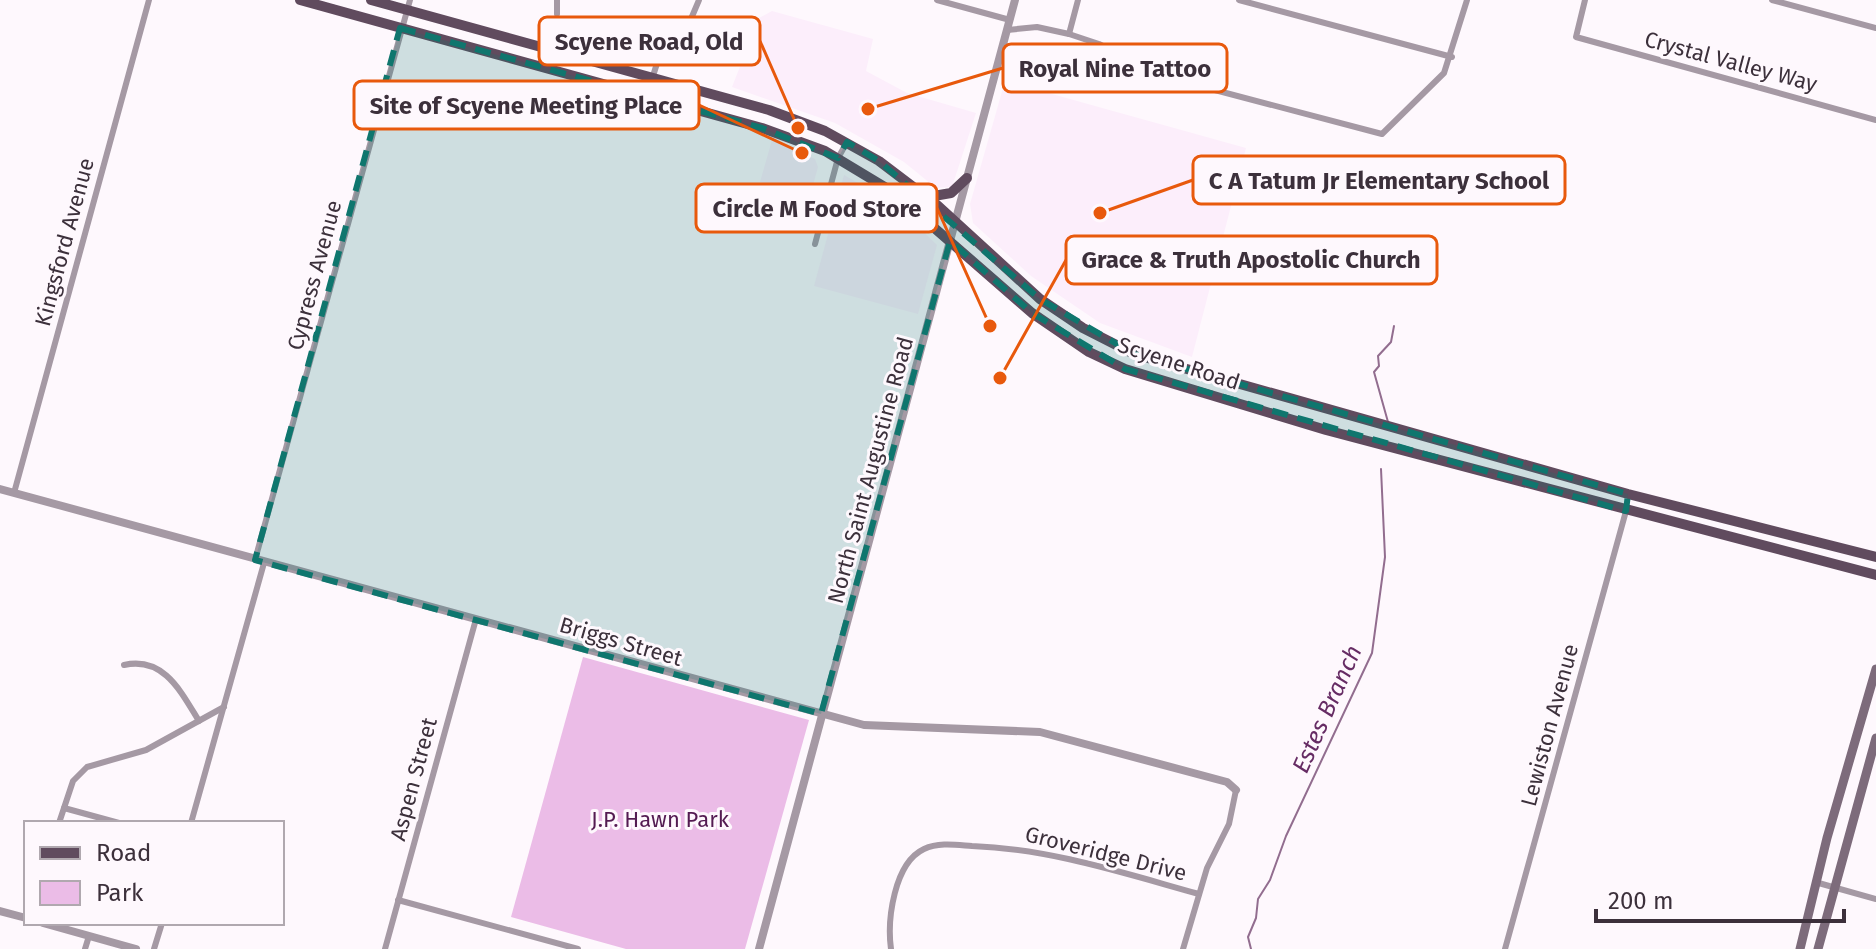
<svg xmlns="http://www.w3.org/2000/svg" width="1876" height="949" viewBox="0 0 1876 949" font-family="'Fira Sans',sans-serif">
<rect width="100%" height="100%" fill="#fef8fd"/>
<g fill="#fceefb">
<polygon points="772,11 873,39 866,71 907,93 976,113 952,187 936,188 904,162 835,123 732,87 759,18"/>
<polygon points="1005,81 1246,148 1192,357 1100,323 1031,276 973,223 970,204"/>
<polygon points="772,140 815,159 818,167 810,196 760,182"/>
<polygon points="844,175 893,203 937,245 918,314 814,286"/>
</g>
<polygon fill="#ebbce7" points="583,657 809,720 745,949 626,949 511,917"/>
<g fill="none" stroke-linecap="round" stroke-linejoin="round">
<g stroke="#926d8f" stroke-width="2">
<polyline points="1388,422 1374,372 1379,366 1378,356 1391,342 1394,326"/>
<polyline points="1251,949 1248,937 1256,918 1258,899 1270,880 1286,836 1372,653 1385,557 1381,469"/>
</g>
<g stroke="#a599a4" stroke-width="6">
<polyline points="557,0 557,14"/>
<polyline points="937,0 1010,20"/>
<polyline points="1239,0 1452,57"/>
<polyline points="1585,0 1576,37 1876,120"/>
<polyline points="1772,0 1876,28"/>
<polyline points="1007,30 1037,27 1069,34 1099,44 1158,75 1382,134 1444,73 1467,0"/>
<polyline points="1069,34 1078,0"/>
<polyline points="647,95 659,57 688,26 699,0"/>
<polyline points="815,244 838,158 847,142"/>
<polyline points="14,493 149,0"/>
<polyline points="255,560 410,0"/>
<path d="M 124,665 C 164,656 181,692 199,721"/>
<polyline points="64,808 119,823"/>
<polyline points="59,823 73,781 87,767 146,750 224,707"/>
<polyline points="191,823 264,563"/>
<polyline points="1815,882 1876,899"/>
<polyline points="398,900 578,949"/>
<polyline points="85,949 89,936"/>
<polyline points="154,949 162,923"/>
<polyline points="385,949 476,619"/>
<path d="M 891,949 C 887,920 894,863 924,849 C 939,842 957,845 972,846 C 1051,849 1123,873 1199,894"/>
<polyline points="1183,949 1207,868 1229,824 1236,790"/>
<polyline points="1505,949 1626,511"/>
</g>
<g stroke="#a599a4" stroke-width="8">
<polyline points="0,489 864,725 1040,732 1227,782 1236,790"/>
<polyline points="0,911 26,918"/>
<polyline points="43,923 136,949"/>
<polyline points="759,949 1015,0"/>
</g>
<g stroke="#7d6b7b" stroke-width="9">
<polyline points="1800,949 1827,838 1876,669"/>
<polyline points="1818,949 1876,738"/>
</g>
<g stroke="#604b5e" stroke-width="10">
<polyline points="300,0 762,128 825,151 893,192 1032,313 1089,352 1125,369 1326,430 1876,575"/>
<polyline points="371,0 769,110 825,131 879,161 937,205 1040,299 1083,328 1134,354 1628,494 1876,557"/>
<polyline points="928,197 951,193 967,178"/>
</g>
</g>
<path fill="#0f766e" fill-opacity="0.2" stroke="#0f766e" stroke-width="6" stroke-dasharray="16 10" stroke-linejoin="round" d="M 400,28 L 762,128 L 838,158 L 847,142 L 879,161 L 1040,299 L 1134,354 L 1628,494 L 1626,511 L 1125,369 L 1032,313 L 950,241 L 821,714 L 255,560 Z"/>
<g text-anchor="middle" stroke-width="6" stroke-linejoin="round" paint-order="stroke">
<g font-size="22" fill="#3c303b" stroke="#fef8fd">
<text transform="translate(1731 61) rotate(15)" y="8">Crystal Valley Way</text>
<text transform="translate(64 242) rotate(-75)" y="8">Kingsford Avenue</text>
<text transform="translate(314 275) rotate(-75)" y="8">Cypress Avenue</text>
<text transform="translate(1179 363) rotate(18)" y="8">Scyene Road</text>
<text transform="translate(870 470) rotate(-75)" y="8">North Saint Augustine Road</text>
<text transform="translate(621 641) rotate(16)" y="8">Briggs Street</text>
<text transform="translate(1549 725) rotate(-75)" y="8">Lewiston Avenue</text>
<text transform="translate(413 779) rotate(-75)" y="8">Aspen Street</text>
<text transform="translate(1106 853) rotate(14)" y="8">Groveridge Drive</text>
</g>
<g font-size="22" fill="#541b52" stroke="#fef8fd">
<text x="660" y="827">J.P. Hawn Park</text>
</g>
<g font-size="24" font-style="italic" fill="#662c64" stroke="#fef8fd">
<text transform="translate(1327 709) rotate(-66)" y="8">Estes Branch</text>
</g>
</g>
<path fill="none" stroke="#e8590c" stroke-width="3" d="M798 128L760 41M868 109L1003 68M802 153L699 105M1100 213L1193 180M990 326L937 208M1000 378L1066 260"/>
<g fill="#e8590c" stroke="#fef8fd" stroke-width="3">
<circle cx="798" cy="128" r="8"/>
<circle cx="868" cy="109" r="8"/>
<circle cx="802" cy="153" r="8"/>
<circle cx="1100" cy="213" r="8"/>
<circle cx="990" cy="326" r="8"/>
<circle cx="1000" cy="378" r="8"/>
</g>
<g fill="#fef8fd" stroke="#e8590c" stroke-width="3">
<rect x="539" y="17" width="221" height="48" rx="8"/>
<rect x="1003" y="44" width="224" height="48" rx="8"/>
<rect x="354" y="81" width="345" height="48" rx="8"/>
<rect x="1193" y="156" width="372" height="48" rx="8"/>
<rect x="696" y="184" width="241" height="48" rx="8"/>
<rect x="1066" y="236" width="371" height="48" rx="8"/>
</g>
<g font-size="24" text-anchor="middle" font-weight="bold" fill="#3c303b">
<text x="649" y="50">Scyene Road, Old</text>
<text x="1115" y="77">Royal Nine Tattoo</text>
<text x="526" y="114">Site of Scyene Meeting Place</text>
<text x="1379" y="189">C A Tatum Jr Elementary School</text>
<text x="817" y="217">Circle M Food Store</text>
<text x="1251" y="268">Grace &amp; Truth Apostolic Church</text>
</g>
<rect x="24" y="821" width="260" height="104" fill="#fef8fd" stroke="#b0a8af" stroke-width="2"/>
<rect x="40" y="847" width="40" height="12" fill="#604b5e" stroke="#b0a8af" stroke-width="2"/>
<text x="96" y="861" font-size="24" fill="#3c303b">Road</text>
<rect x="40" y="881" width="40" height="24" fill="#ebbce7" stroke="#b0a8af" stroke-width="2"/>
<text x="96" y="901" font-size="24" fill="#3c303b">Park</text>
<path d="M1596 909v12h248v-12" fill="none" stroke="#3c303b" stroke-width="4"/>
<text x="1608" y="909" font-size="24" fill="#3c303b" stroke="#fef8fd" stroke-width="6" paint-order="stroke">200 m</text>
</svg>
